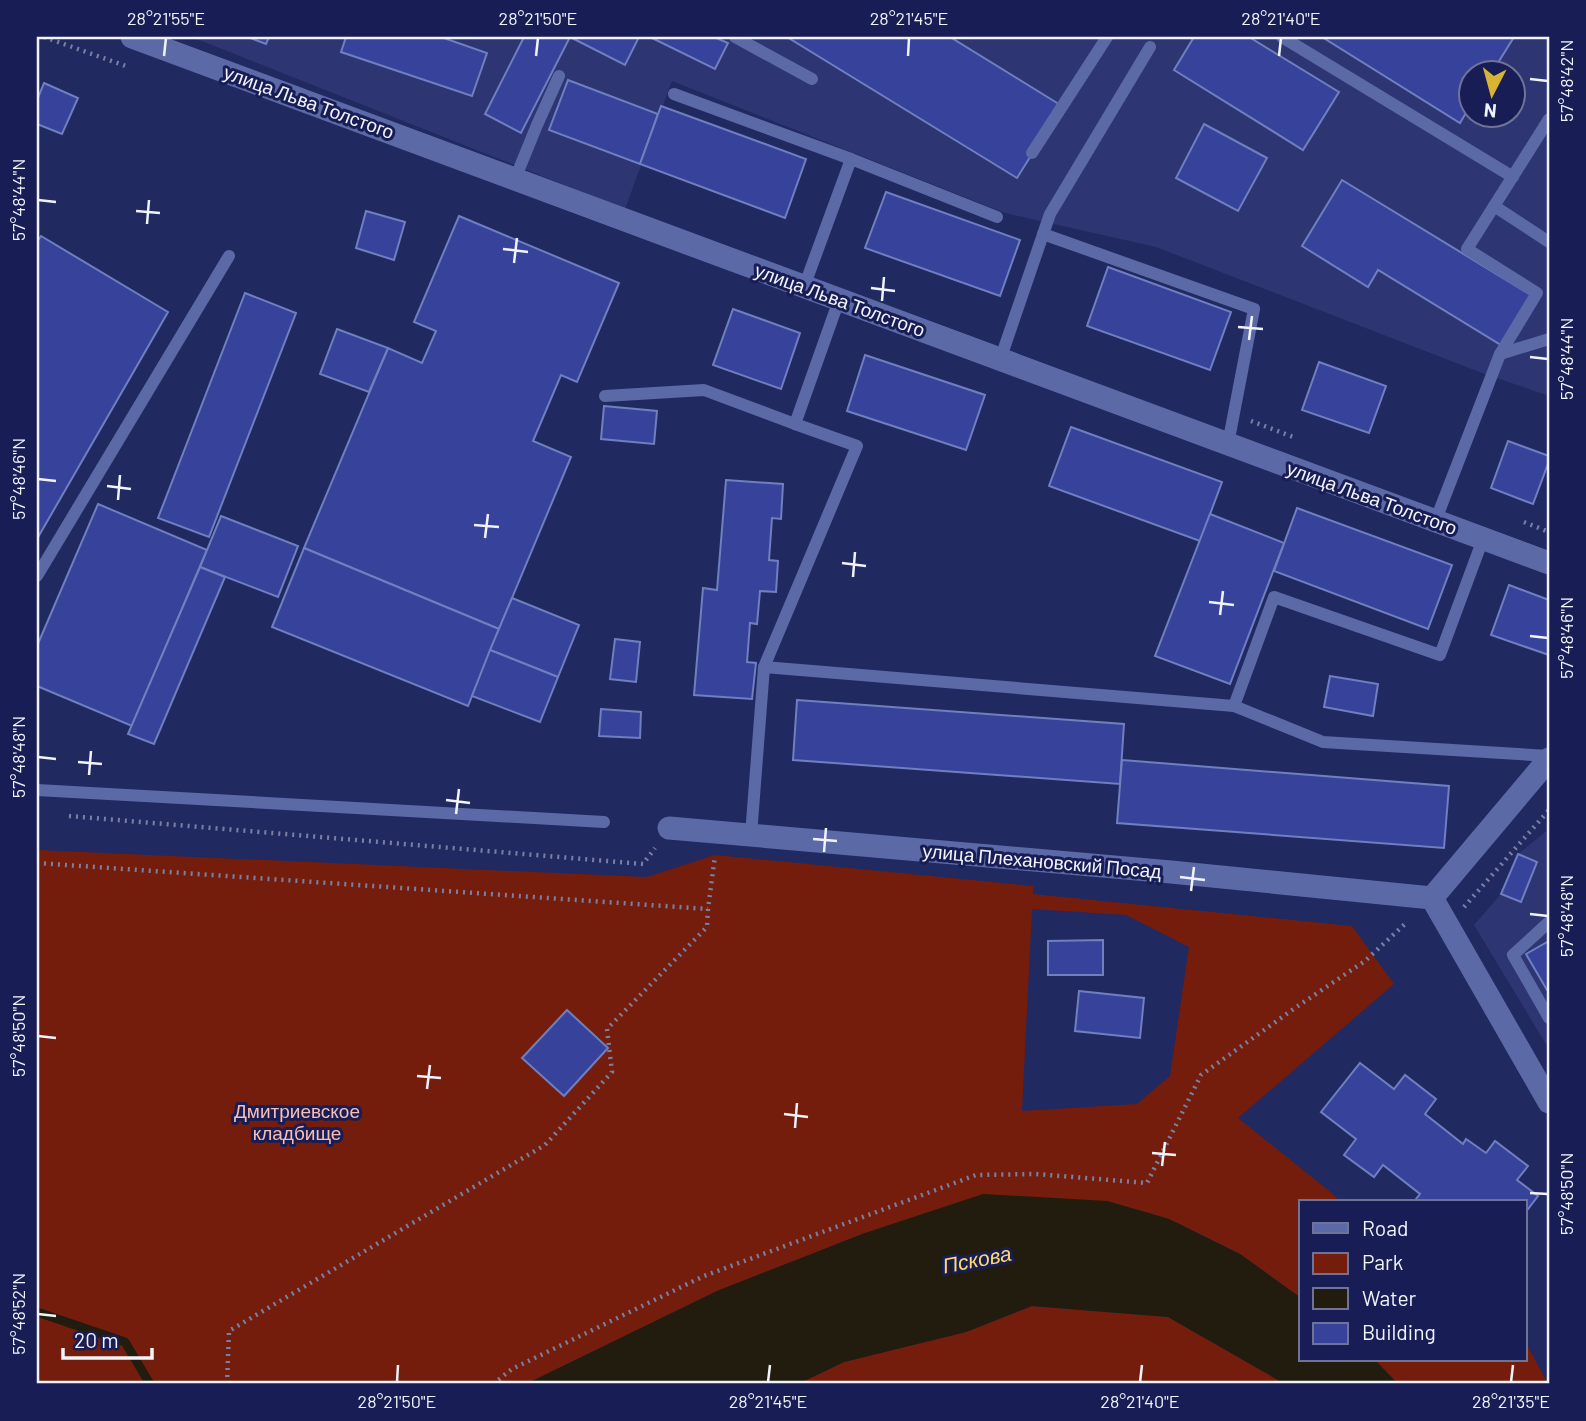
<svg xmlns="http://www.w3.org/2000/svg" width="1586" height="1421" viewBox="0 0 1586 1421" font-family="Barlow,sans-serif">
<rect width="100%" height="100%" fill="#212961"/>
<g fill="#2d3672" fill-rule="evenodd">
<path d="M 192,37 L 1549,37 L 1549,396 L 1482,373 L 1156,247 L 1005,213 L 672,81 L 625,209 ZM 1470,74 L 1512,74 L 1512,116 L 1470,116 Z"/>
<polygon points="1549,829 1549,1049 1474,925 1501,894 1518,854"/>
</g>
<g fill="#741d0c" fill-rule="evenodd">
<path d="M 37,850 L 647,877 L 715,855 L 1033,886 L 1033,894 L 1352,926 L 1394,984 L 1238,1118 L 1328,1190 L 1341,1202 L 1301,1202 L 1301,1298 L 1240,1254 L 1169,1219 L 1107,1201 L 865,1233 L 717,1291 L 526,1384 L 37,1384 ZM 1032,909 L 1126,915 L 1189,947 L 1170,1076 L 1137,1104 L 1022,1111 Z"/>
<polygon points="1032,1306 1168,1317 1278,1380 1282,1384 798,1384 844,1362 966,1332"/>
<polygon points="1525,1341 1548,1384 1398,1384 1375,1360 1525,1360"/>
</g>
<polygon fill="#211c0d" points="983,1194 1107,1201 1169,1219 1240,1254 1301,1298 1301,1360 1375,1360 1398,1384 1282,1384 1278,1380 1168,1317 1032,1306 966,1332 844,1362 798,1384 526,1384 717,1291 865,1233"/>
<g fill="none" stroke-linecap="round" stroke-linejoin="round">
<polyline stroke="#211c0d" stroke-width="9" points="37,1312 125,1342 150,1384"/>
</g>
<g fill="#37439b" stroke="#6f7fbf" stroke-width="2">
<polygon points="248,37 269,37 266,44"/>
<polygon points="346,37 441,37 487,53 472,96 341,52"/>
<polygon points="524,37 570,37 521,133 485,114"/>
<polygon points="570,37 639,37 625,65"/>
<polygon points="650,37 714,37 728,43 715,69"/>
<polygon points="787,37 950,37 1062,106 1017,178"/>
<polygon points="1194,37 1249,37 1339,92 1303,150 1174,70"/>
<polygon points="1322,37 1514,37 1491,74 1470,74 1470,106 1460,123"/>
<polygon points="568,80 658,114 640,164 549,130"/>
<polygon points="44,83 78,98 62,134 37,124 37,100"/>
<polygon points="661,106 806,159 785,218 640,164"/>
<polygon points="1204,124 1267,158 1238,211 1176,178"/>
<polygon points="1342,180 1531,295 1501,345 1378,270 1368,287 1302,246"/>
<polygon points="886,192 1020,240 1000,296 865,248"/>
<polygon points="366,211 405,222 394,260 356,248"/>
<polygon points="459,216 619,283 577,382 561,375 533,441 571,457 499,629 304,548 388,348 422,363 436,331 414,322"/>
<polygon points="41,236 168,312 37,539 37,242"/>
<polygon points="1108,267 1231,312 1210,370 1087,326"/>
<polygon points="245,293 296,313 209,537 158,518"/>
<polygon points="733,309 800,333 781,389 713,365"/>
<polygon points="337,329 388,348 369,392 320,374"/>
<polygon points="865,355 985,395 966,450 847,411"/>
<polygon points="1319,362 1386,386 1369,433 1302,410"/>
<polygon points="604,406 657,411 654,444 601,439"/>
<polygon points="1071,427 1222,482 1200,541 1049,486"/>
<polygon points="1508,441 1549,456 1549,461 1533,504 1491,488"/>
<polygon points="726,480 783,484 781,519 772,518 769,560 778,561 776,592 760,591 757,624 750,623 747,662 756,663 752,699 694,695 703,588 717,590"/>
<polygon points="98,504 207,550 132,726 37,686 37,646"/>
<polygon points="1297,508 1452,565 1428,629 1274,571"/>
<polygon points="1210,514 1284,543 1230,684 1155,656"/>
<polygon points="221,516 298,546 278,597 200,567"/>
<polygon points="304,548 499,629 468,706 272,627"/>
<polygon points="200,567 225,577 154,744 128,734"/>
<polygon points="1509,585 1549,600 1549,655 1491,635"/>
<polygon points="512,598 579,625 558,677 490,650"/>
<polygon points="615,639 640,642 636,682 610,679"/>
<polygon points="490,650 558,677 540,722 472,696"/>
<polygon points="1330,676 1378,684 1373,716 1324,707"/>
<polygon points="797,700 1124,724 1120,784 793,760"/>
<polygon points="601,709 641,712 640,738 599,736"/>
<polygon points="1122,760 1449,786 1444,848 1117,823"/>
<polygon points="1518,854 1537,862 1521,902 1501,894"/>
<polygon points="1103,940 1103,975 1048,975 1048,941"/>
<polygon points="1549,941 1549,989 1547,990 1526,954"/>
<polygon points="1079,991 1144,998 1140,1038 1075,1031"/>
<polygon points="567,1010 608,1048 564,1096 522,1058"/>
<polygon points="1360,1063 1394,1089 1405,1075 1436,1099 1425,1114 1463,1144 1466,1139 1486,1153 1495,1141 1528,1166 1517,1180 1538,1196 1525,1213 1525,1202 1420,1202 1416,1199 1420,1194 1383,1165 1374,1177 1344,1155 1356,1139 1321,1112"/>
</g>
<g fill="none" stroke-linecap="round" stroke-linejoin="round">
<g stroke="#7b80a3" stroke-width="4.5" stroke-dasharray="2 5" stroke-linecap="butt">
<polyline points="44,37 126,66"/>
<polyline points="1251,421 1296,438"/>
<polyline points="1524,522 1549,532"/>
<polyline points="69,816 643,864 655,848"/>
<polyline points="37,863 708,909"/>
<polyline points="1464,907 1549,810"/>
<polyline points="227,1384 229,1331 545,1145 612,1072 607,1029 707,927 708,909 715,856"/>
<polyline points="493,1384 512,1369 704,1276 976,1175 1036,1174 1147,1183 1201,1075 1295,1008 1365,961 1406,923"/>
</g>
<g stroke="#5b69a7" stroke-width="12">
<polyline points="735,37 812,79"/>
<polyline points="1282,37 1513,177"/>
<polyline points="674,94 851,159 804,287"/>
<polyline points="1032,153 1107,37"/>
<polyline points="851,159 997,217"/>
<polyline points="515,179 537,125 559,76"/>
<polyline points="1494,206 1549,242"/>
<polyline points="1043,234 1254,309 1228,444"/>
<polyline points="1500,354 1549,339"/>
<polyline points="1000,360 1050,214 1150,47"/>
<polyline points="605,396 704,390 795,424"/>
<polyline points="1435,522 1500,354 1537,293 1467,249 1549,119"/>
<polyline points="37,576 229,256"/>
<polyline points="764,667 857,446 795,424 839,300"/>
<polyline points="1234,706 1274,597 1440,655 1483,539"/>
<polyline points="37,790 604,822"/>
<polyline points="751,835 764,667 1234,706 1323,742 1549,756"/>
<polyline points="1549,922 1513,955 1549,1018"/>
</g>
<g stroke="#5b69a7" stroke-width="23">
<polyline points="132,37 1549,563"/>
<polyline points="669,828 1171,872 1432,898"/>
<polyline points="1432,898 1549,1102"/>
<polyline points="1432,898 1549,759"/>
</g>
</g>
<path fill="none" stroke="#f1f3fa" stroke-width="2.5" d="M 164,56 L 166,38M 536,56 L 538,38M 908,56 L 909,38M 1279,56 L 1281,38M 1530,79 L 1548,81M 38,200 L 56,202M 136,211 L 160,213M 147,224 L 149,200M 503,249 L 528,252M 514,263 L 517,238M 871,288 L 895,291M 882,301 L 884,277M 1238,327 L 1263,329M 1249,340 L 1252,316M 1530,357 L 1548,359M 38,479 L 56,481M 107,486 L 131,489M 118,500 L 120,475M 474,525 L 499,527M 485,538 L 488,514M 842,563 L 866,566M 853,577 L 855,552M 1209,602 L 1234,605M 1220,615 L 1223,591M 1530,636 L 1548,638M 38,757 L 56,759M 78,762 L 102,764M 89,775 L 91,751M 446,800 L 470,803M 456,814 L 459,789M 813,839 L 837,841M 824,852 L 826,828M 1180,877 L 1205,880M 1191,891 L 1194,867M 1530,914 L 1548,916M 38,1036 L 56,1038M 417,1076 L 441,1078M 427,1089 L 430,1065M 784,1114 L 808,1117M 795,1128 L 797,1103M 1152,1153 L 1176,1155M 1162,1166 L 1165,1142M 1530,1193 L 1548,1194M 38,1314 L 56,1316M 397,1382 L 398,1365M 768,1382 L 770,1365M 1140,1382 L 1142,1365M 1511,1382 L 1513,1365"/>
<g text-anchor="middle" stroke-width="6" stroke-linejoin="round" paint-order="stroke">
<g font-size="19" fill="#f1f3fa" stroke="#181e55">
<text transform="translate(309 102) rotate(20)" y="7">улица Льва Толстого</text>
<text transform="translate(840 300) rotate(20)" y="7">улица Льва Толстого</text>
<text transform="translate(1372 498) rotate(20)" y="7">улица Льва Толстого</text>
<text transform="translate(1042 861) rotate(5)" y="7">улица Плехановский Посад</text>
</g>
<g font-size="19" fill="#f8beb1" stroke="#181e55">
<text x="297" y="1118">Дмитриевское<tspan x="297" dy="22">кладбище</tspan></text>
</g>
<g font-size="21" font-style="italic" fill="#ffdc6a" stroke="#181e55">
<text transform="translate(977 1260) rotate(-11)" y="7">Пскова</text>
</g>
</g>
<rect width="1586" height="1421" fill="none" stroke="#181e55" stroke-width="77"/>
<rect x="1299" y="1200" width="228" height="161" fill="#181e55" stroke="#6f7397" stroke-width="2"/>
<rect x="1313" y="1223" width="35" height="10" fill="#5b69a7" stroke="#6f7397" stroke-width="2"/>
<text x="1362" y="1236" font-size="21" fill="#f1f3fa">Road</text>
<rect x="1313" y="1253" width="35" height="21" fill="#741d0c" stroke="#6f7397" stroke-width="2"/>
<text x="1362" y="1270" font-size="21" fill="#f1f3fa">Park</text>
<rect x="1313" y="1288" width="35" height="21" fill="#211c0d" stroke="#6f7397" stroke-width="2"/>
<text x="1362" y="1306" font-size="21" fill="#f1f3fa">Water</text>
<rect x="1313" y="1323" width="35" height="21" fill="#37439b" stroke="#6f7397" stroke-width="2"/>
<text x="1362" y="1340" font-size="21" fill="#f1f3fa">Building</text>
<g transform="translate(1492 94) rotate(186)"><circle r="33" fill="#181e55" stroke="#6f7397" stroke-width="2"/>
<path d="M0-5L12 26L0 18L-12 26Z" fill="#d7b434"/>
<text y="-10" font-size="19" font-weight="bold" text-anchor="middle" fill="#f1f3fa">N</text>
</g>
<path d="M63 1348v10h89v-10" fill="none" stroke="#f1f3fa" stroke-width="3.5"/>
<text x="74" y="1348" font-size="21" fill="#f1f3fa" stroke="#181e55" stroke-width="5" paint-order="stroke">20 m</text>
<rect x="38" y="38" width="1510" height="1344" fill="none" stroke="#f1f3fa" stroke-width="2.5"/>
<g font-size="18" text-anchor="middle" fill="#f1f3fa">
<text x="166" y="25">28°21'55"E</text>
<text x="538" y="25">28°21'50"E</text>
<text x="909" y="25">28°21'45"E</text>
<text x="1281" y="25">28°21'40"E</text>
<text transform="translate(1567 81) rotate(-90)" y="6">57°48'42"N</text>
<text transform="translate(19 200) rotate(-90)" y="6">57°48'44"N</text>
<text transform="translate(1567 359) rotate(-90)" y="6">57°48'44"N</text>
<text transform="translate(19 479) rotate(-90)" y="6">57°48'46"N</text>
<text transform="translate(1567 638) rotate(-90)" y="6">57°48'46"N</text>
<text transform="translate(19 757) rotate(-90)" y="6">57°48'48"N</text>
<text transform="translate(1567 916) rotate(-90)" y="6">57°48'48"N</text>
<text transform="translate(19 1036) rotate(-90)" y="6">57°48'50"N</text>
<text transform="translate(1567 1194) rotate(-90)" y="6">57°48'50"N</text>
<text transform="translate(19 1314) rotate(-90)" y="6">57°48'52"N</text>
<text x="397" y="1408">28°21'50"E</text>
<text x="768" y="1408">28°21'45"E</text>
<text x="1140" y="1408">28°21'40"E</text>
<text x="1511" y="1408">28°21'35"E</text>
</g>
</svg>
